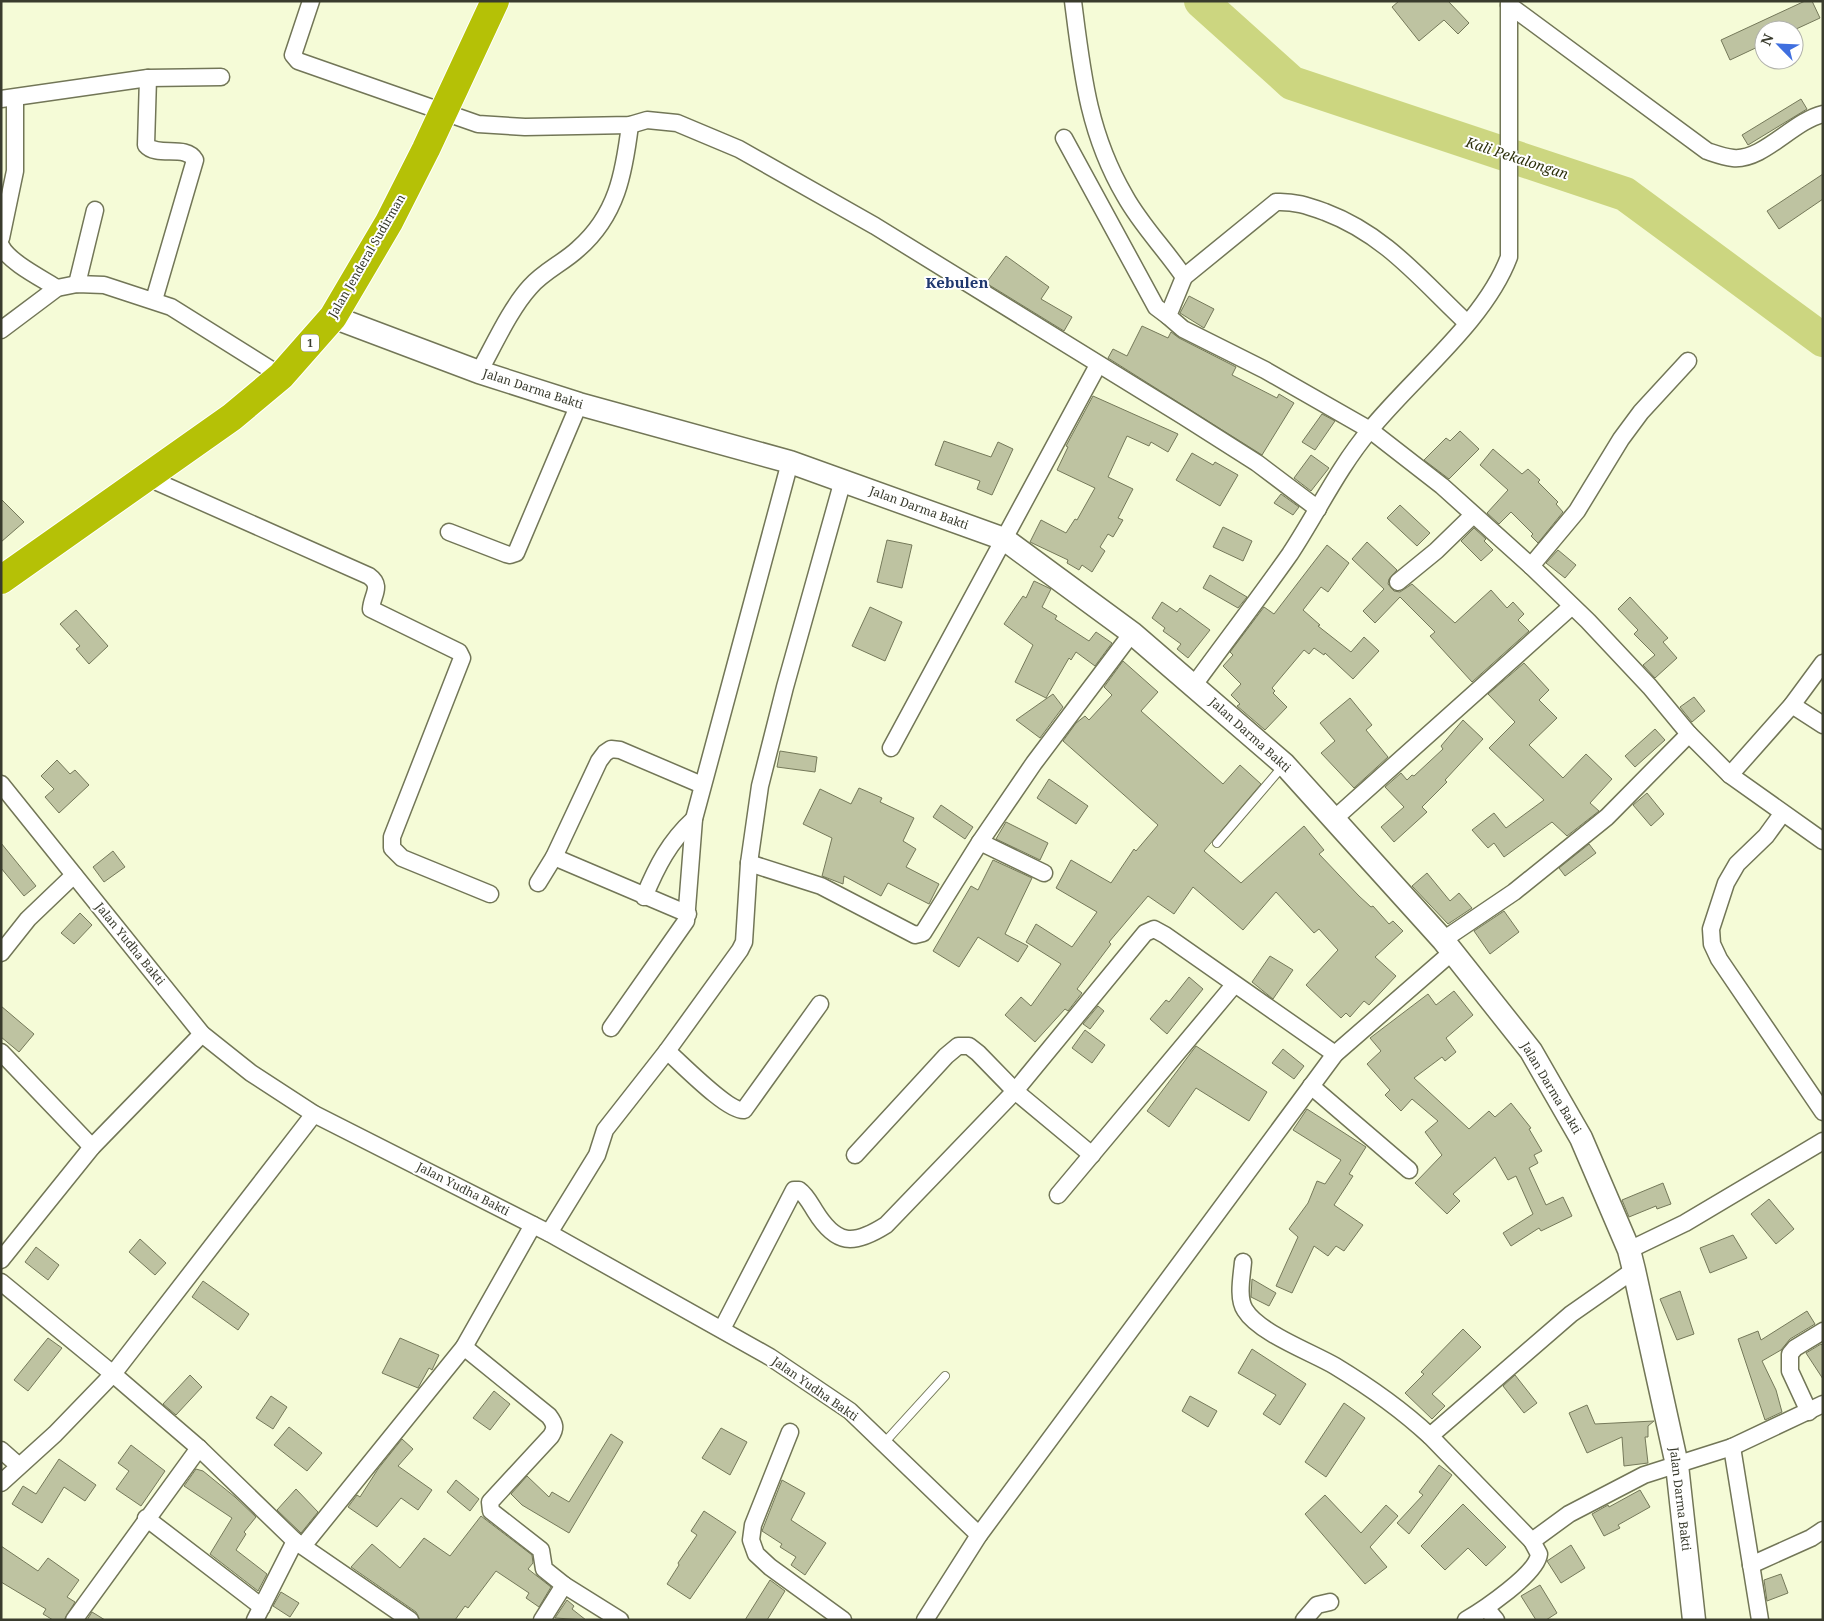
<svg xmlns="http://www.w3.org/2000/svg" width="1824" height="1621" viewBox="0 0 1824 1621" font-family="'Noto Serif',serif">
<rect width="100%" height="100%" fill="#f5fbd7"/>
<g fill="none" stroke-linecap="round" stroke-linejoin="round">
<polyline stroke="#ccd680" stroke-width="34" points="1201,1 1292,83 1625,194 1823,340"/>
</g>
<g fill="#bec3a1" stroke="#75795a">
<polygon points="1399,1 1448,1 1469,23 1458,34 1444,20 1419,41 1392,7"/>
<polygon points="1805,1 1812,1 1820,18 1794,30 1764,30 1764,44 1730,60 1721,40"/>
<polygon points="1801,99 1807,109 1748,145 1742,135"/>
<polygon points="1823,174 1823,199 1779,229 1767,211"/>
<polygon points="1006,256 1049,287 1041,299 1072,317 1064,331 986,283"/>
<polygon points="1189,296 1214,309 1204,328 1180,313"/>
<polygon points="1142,326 1168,338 1171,332 1179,338 1236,367 1232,375 1277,398 1279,394 1294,403 1262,455 1108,358 1113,349 1127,356"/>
<polygon points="1093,396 1178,434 1168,452 1151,442 1149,446 1127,436 1108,477 1133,489 1118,518 1123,520 1113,537 1108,534 1100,547 1105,551 1092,572 1082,565 1079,570 1067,563 1068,560 1030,542 1041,520 1066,533 1075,519 1077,520 1095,488 1057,470 1068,447 1066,446"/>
<polygon points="1322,414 1335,421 1315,450 1302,442"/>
<polygon points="1460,431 1479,449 1449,479 1424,460 1446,438 1450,441"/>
<polygon points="944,441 991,457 998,442 1013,449 992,495 977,489 980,481 935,465"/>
<polygon points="1493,449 1522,474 1528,469 1540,480 1538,482 1558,502 1556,504 1563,512 1538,543 1531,536 1533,534 1511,512 1499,524 1487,513 1508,490 1480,465"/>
<polygon points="1192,453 1213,465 1215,462 1238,475 1220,506 1176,480"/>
<polygon points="1311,455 1329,468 1311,491 1294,478"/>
<polygon points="1281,494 1299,507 1293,515 1274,503"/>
<polygon points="1,499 24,522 1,542"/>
<polygon points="1400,505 1430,533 1417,546 1387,518"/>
<polygon points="1223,527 1252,541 1243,561 1213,547"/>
<polygon points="1474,528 1486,539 1484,541 1493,550 1481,561 1461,541"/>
<polygon points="887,540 912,545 902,588 877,582"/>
<polygon points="1367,542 1397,570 1389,579 1388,584 1394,591 1400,592 1412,584 1455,623 1491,590 1507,608 1513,602 1524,614 1518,620 1529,631 1472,682 1430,636 1435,632 1400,597 1375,623 1363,611 1384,589 1352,559"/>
<polygon points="1327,545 1349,563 1328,592 1321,587 1303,610 1320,625 1318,626 1351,652 1364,637 1379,651 1353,679 1325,653 1324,655 1314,648 1309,654 1304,650 1272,688 1275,691 1273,693 1287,707 1265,730 1237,706 1240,704 1231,695 1241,684 1223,666 1233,655 1230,652 1264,607 1274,614"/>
<polygon points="1558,550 1576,565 1565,578 1546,563"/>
<polygon points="1210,575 1247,597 1238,608 1203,588"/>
<polygon points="1034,581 1051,589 1042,607 1057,616 1055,619 1089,641 1096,632 1112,643 1095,666 1076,652 1071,660 1069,658 1046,698 1015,682 1033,645 1004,624 1023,596 1026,598"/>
<polygon points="1630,597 1668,638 1663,642 1677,658 1655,678 1643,665 1655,655 1634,634 1638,630 1618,609"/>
<polygon points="1162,602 1177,612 1180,608 1210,630 1188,658 1177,649 1181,644 1163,631 1165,628 1152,618"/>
<polygon points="870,607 902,622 885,661 852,646"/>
<polygon points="76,610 108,646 89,664 76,649 80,646 60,624"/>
<polygon points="1123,661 1158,692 1141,711 1223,784 1240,765 1261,784 1204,851 1241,883 1304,826 1324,850 1319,854 1359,896 1371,907 1373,906 1389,924 1393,921 1403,931 1375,957 1396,976 1369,1005 1364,1001 1350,1017 1346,1013 1341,1018 1306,985 1338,950 1319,929 1314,933 1276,892 1243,930 1193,887 1174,914 1148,896 1109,942 1111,944 1077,989 1082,993 1068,1011 1065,1009 1035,1042 1005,1015 1021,997 1031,1006 1061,964 1026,942 1036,924 1072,947 1097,912 1056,888 1071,860 1111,883 1134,849 1136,851 1158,825 1063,741 1076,723 1085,716 1089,720 1112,695 1104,687"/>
<polygon points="1524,663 1549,690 1539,700 1557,718 1529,745 1563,778 1586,754 1612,779 1590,803 1599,811 1567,836 1552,822 1504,857 1494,843 1488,848 1472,830 1494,813 1506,828 1544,800 1489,748 1515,722 1488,694"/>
<polygon points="1053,694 1063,707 1040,738 1016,720"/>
<polygon points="1694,697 1705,711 1692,722 1680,707"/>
<polygon points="1350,698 1372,725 1366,730 1388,757 1354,788 1321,753 1335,741 1320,723"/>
<polygon points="1463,720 1483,739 1445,780 1447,782 1422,807 1427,812 1394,842 1381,827 1404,807 1385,787 1401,773 1407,780 1412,775 1414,776 1443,749 1441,746"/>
<polygon points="1655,729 1665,740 1635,767 1625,756"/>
<polygon points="780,751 817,757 815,772 777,767"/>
<polygon points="57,760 70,774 75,770 89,785 59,813 45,797 54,789 41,776"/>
<polygon points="1049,779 1088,806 1076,824 1037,798"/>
<polygon points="859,788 882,798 880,802 914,818 903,841 916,849 906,867 939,884 929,904 888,883 881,896 844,876 843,884 822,876 832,838 803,824 820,789 851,804"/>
<polygon points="1647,793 1664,814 1651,826 1633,805"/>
<polygon points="941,805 973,827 965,839 933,817"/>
<polygon points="1006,822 1048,843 1040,860 996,839"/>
<polygon points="1,843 36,886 24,896 1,868"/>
<polygon points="1589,844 1596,853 1565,876 1559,868"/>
<polygon points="113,851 125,867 104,882 93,867"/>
<polygon points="993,860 1032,878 1005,934 1028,946 1018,962 978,937 959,967 933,951 971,886 978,890"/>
<polygon points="1427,873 1450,901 1459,893 1472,908 1448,924 1412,886"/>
<polygon points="1504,911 1519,932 1490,954 1474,931"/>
<polygon points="80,913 92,925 74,944 61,933"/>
<polygon points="1270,956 1293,970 1273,999 1252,982"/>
<polygon points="1189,977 1203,989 1167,1034 1150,1019 1166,1000 1169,1002"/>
<polygon points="1454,991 1473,1015 1446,1038 1456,1052 1445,1061 1442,1057 1414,1078 1469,1129 1489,1111 1495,1117 1511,1103 1531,1128 1529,1129 1542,1151 1534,1155 1538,1163 1529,1168 1546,1205 1563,1197 1572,1216 1541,1231 1539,1228 1511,1246 1503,1233 1533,1214 1516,1176 1508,1180 1495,1157 1453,1194 1460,1201 1447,1214 1415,1183 1442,1155 1425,1132 1438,1121 1412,1099 1401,1111 1385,1095 1390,1090 1367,1064 1381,1051 1370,1038 1428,994 1436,1005"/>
<polygon points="1,1006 34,1034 19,1052 1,1037"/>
<polygon points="1098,1006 1104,1011 1090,1029 1083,1024"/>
<polygon points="1085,1030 1105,1045 1092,1063 1072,1048"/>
<polygon points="1196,1046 1267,1092 1249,1121 1196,1088 1169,1127 1147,1111"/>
<polygon points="1283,1049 1304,1066 1294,1079 1272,1063"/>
<polygon points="1307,1109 1366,1147 1349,1174 1353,1176 1334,1205 1363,1225 1344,1251 1336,1246 1328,1256 1314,1246 1292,1293 1276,1286 1298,1237 1289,1229 1308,1203 1317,1181 1325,1184 1341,1160 1293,1130"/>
<polygon points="1663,1183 1671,1204 1657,1209 1656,1206 1629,1217 1622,1200"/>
<polygon points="1769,1199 1794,1229 1776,1244 1751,1214"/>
<polygon points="1733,1235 1747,1258 1710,1273 1700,1248"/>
<polygon points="140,1239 166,1263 155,1275 129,1252"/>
<polygon points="36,1247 59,1265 48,1280 25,1262"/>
<polygon points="1252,1279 1276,1293 1269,1306 1251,1297"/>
<polygon points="203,1281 249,1314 238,1330 192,1297"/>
<polygon points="1680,1291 1694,1334 1677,1340 1660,1299"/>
<polygon points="1807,1311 1815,1324 1790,1339 1781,1350 1762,1361 1776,1390 1782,1412 1765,1420 1738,1339 1758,1331 1761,1340"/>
<polygon points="1463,1329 1481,1347 1432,1394 1445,1406 1432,1419 1405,1393 1424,1374 1421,1372"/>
<polygon points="48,1338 62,1348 28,1391 14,1380"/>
<polygon points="400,1338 439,1355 432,1370 429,1368 418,1388 382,1373"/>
<polygon points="1821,1344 1823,1346 1823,1379 1806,1353"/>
<polygon points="1252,1349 1306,1384 1280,1425 1263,1414 1276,1395 1238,1373"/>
<polygon points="190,1375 202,1387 176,1415 163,1404"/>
<polygon points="1515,1375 1537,1403 1524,1413 1503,1386"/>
<polygon points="494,1391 510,1404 490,1430 473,1418"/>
<polygon points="271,1396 287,1407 273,1429 256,1418"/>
<polygon points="1190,1396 1217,1411 1208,1427 1182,1411"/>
<polygon points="1344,1403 1365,1418 1326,1477 1305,1462"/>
<polygon points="1587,1405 1595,1424 1654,1421 1648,1426 1648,1437 1645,1437 1648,1463 1624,1466 1622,1437 1587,1453 1569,1413"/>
<polygon points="289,1427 322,1453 307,1471 274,1445"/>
<polygon points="721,1428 747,1442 730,1475 702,1458"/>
<polygon points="611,1434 623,1442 569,1533 522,1505 511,1494 527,1476 549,1497 552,1492 569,1502"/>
<polygon points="402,1439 413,1449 398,1466 432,1490 418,1510 401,1498 377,1527 348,1507 357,1495 360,1497 378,1469"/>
<polygon points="131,1445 165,1471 141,1506 116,1489 129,1471 118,1463"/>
<polygon points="59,1459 96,1485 85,1501 64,1487 42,1523 12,1504 23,1486 36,1494"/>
<polygon points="1439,1465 1452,1475 1409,1534 1397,1523 1423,1495 1419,1492"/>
<polygon points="196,1469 203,1471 235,1497 256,1517 244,1532 246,1534 236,1550 267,1574 258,1591 210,1554 232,1518 184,1486"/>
<polygon points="456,1480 479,1499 470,1511 447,1492"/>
<polygon points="782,1480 805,1493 791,1520 826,1543 805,1575 791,1565 796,1557 780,1547 782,1544 762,1531"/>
<polygon points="296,1489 318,1512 301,1533 277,1510"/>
<polygon points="1640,1490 1650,1507 1618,1525 1620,1528 1604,1536 1592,1514 1608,1505 1609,1507"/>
<polygon points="1325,1495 1361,1533 1386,1505 1398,1516 1370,1547 1387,1567 1365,1584 1305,1514"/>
<polygon points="1463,1504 1506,1547 1486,1566 1468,1548 1445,1570 1421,1546"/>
<polygon points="704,1511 736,1532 690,1599 667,1584 679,1565 678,1563 697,1535 691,1531"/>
<polygon points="481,1516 532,1555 533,1563 528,1569 551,1587 539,1607 526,1598 529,1593 496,1571 468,1608 465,1606 455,1620 420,1620 416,1612 351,1567 372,1544 400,1568 424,1538 450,1556"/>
<polygon points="1571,1545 1585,1568 1561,1583 1547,1561"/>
<polygon points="1,1546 38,1571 48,1558 79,1580 67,1597 75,1602 64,1620 53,1620 43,1614 46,1609 1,1582"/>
<polygon points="1781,1574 1788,1593 1767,1601 1764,1580"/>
<polygon points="770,1580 785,1591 767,1620 745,1620"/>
<polygon points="1540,1585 1557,1613 1546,1620 1536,1620 1521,1596"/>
<polygon points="281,1592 299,1603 290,1617 273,1606"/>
<polygon points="567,1600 574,1606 572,1609 586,1620 555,1618"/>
<polygon points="92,1612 105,1620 87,1620"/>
</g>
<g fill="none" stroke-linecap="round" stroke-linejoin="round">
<defs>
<g id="lane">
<polyline points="1217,843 1283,766"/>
<polyline points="884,1443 945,1376"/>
</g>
<g id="street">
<polyline points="311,1 293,55 298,61 478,124 525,127 630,125 647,120 677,123 739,149 875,226 1183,416 1257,463 1318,509"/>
<path d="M 1073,1 C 1082,72 1088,133 1125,196 C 1141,225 1165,249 1184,277 L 1168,316 L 1183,329 L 1265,370 L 1370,430 L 1442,486 L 1531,566 L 1588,621 L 1650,687 L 1689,734 L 1730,775 L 1823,841"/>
<path d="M 1509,5 L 1707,151 C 1716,154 1724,157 1733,158 C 1763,161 1793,121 1823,114"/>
<path d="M 148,78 L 146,145 C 157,158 186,144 195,160 L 154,300"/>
<polyline points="1,99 148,78 221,77"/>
<polyline points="1064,138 1156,307 1168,316"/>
<polyline points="1,238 15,171 15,99"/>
<path d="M 1,246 C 9,262 41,278 57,288"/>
<path d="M 1184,277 L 1276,202 C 1294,201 1308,206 1325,212 C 1386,235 1421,280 1467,323"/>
<polyline points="77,284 95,210"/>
<polyline points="1,330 57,288 77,284 104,285 171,307 281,376"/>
<path d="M 479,372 C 494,345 510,309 530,287 C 544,271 563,263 578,249 C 617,215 624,173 630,125"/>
<path d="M 146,477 L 369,576 C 383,586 372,595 371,609 L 459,652 L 462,658 L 392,837 L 392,848 L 402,858 L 490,894"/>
<polyline points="449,532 506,554 510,555 516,553 579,404"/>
<polyline points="1531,566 1577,511 1621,439 1641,412 1688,361"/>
<polyline points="1398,582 1436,551 1472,516"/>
<path d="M 1194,685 C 1226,641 1259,598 1290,554 C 1317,513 1338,468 1370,430 C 1413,377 1485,321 1509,257 L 1509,1"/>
<polyline points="1792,705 1823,725"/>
<polyline points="891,748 1098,365"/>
<polyline points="1730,775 1792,705 1823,663"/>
<polyline points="1,784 202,1034 251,1073 314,1114 549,1233 770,1357 850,1411 979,1535"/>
<polyline points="1782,814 1766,836 1737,864 1726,883 1711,929 1712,944 1719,959 1823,1112"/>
<polyline points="1334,819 1572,606"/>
<polyline points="980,842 1044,873"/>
<polyline points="554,857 688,914"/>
<polyline points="749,863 821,886 915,935 923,933 980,842 1034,763 1132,633"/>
<polyline points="538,883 554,857 599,761 605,753 611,749 620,750 702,785"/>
<path d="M 644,897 C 657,866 669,842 694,819"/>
<polyline points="1443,940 1514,892 1607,817 1689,734"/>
<polyline points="1,953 28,919 74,875"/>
<polyline points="611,1028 686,921 694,819 790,462"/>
<path d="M 667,1051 C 681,1063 728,1112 744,1110 L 820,1004"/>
<polyline points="1,1052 92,1147"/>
<polyline points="1311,1086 1409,1170"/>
<polyline points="855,1155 946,1056 958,1046 969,1046 978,1053 1015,1091 1092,1155"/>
<polyline points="1058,1195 1234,985"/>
<polyline points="549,1233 597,1155 605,1130 667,1051 740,950 744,942 749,863 760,786 785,687 843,480"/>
<polyline points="1629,1250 1685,1223 1823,1141"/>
<polyline points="1,1260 92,1147 202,1034"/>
<path d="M 1243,1262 C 1242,1275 1237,1298 1245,1310 C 1259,1333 1311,1352 1335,1366 C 1368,1386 1402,1410 1430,1436 L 1571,1314 L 1634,1270"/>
<polyline points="1,1282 113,1374 314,1114"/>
<path d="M 722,1329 L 794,1190 L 799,1190 C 806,1195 810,1203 815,1211 C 836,1245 853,1246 886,1225 L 1015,1091 L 1145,933 L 1154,929 L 1165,935 L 1335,1054"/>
<path d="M 464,1347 L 549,1416 C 555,1424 556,1428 551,1436 L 490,1502 L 491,1511 L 541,1550 L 544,1569 L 564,1585"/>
<polyline points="1809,1412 1790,1371 1790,1354 1795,1348 1823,1331"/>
<polyline points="790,1432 753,1525 751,1540 756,1554 770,1567 843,1620"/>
<polyline points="1430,1436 1532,1541 1569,1514 1644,1475 1732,1447 1823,1404"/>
<polyline points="1732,1447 1760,1620"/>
<polyline points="1,1450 18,1465"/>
<polyline points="1,1483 55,1434 113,1374 199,1448 295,1541 410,1620"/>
<polyline points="146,1518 262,1607"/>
<polyline points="303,1546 464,1347 533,1225"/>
<polyline points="1751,1565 1811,1538 1823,1530"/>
<polyline points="1486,1608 1496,1620"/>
<polyline points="74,1620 199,1448"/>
<polyline points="255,1620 295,1541"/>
<polyline points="542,1620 564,1585 620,1620"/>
<polyline points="925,1620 979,1535 1335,1054 1451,953"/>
<polyline points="1304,1620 1317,1605 1330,1602"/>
<path d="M 1466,1620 C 1483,1610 1537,1574 1539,1554 L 1532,1541"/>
</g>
<polyline id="secondary" points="333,317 479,372 579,404 790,462 1004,539 1132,633 1284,764 1443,940 1531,1051 1581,1138 1629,1250 1634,1270 1677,1465 1694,1620"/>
<polyline id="highway" points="1,580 232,417 281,376 333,317 389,222 426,149 495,1"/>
</defs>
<use href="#lane" stroke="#727657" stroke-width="10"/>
<use href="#street" stroke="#727657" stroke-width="19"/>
<use href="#secondary" stroke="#727657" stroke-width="25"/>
<use href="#highway" stroke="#fff" stroke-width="30"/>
<use href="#lane" stroke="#fff" stroke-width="8"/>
<use href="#street" stroke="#fff" stroke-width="16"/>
<use href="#secondary" stroke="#fff" stroke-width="22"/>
<use href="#highway" stroke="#b5c106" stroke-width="28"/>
</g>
<g text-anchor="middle" stroke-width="4" stroke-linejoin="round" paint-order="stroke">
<rect fill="#fff" stroke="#74766c" stroke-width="1" x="301" y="334.5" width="18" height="17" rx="4"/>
<g font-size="11" font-weight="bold" fill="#393b2d">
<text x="310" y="347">1</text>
</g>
<g font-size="12" fill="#393b2d" stroke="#fff">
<text transform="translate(367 256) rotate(-60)" y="4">Jalan Jenderal Sudirman</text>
<text transform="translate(533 389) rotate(18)" y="4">Jalan Darma Bakti</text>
<text transform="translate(919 508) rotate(20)" y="4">Jalan Darma Bakti</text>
<text transform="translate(1250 735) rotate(42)" y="4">Jalan Darma Bakti</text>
<text transform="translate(130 944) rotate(51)" y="4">Jalan Yudha Bakti</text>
<text transform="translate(1551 1088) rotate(59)" y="4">Jalan Darma Bakti</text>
<text transform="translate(463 1189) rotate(27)" y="4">Jalan Yudha Bakti</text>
<text transform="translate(815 1389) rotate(35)" y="4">Jalan Yudha Bakti</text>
<text transform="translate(1680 1499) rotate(83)" y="4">Jalan Darma Bakti</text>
</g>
<g font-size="14" font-style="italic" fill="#2e310c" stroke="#fff">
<text transform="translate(1517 158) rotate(18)" y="5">Kali Pekalongan</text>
</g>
<g font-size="15" font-weight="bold" fill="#20386f" stroke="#fff">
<text x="957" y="288">Kebulen</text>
</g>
</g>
<rect width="1824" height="1621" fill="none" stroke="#393b2d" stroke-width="5"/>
<g transform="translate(1779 45) rotate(294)"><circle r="24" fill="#ffffff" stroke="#b0b1ab"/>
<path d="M0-4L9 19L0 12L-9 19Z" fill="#3f6fdf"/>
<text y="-8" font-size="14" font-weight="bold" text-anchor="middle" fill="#393b2d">N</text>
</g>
</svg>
